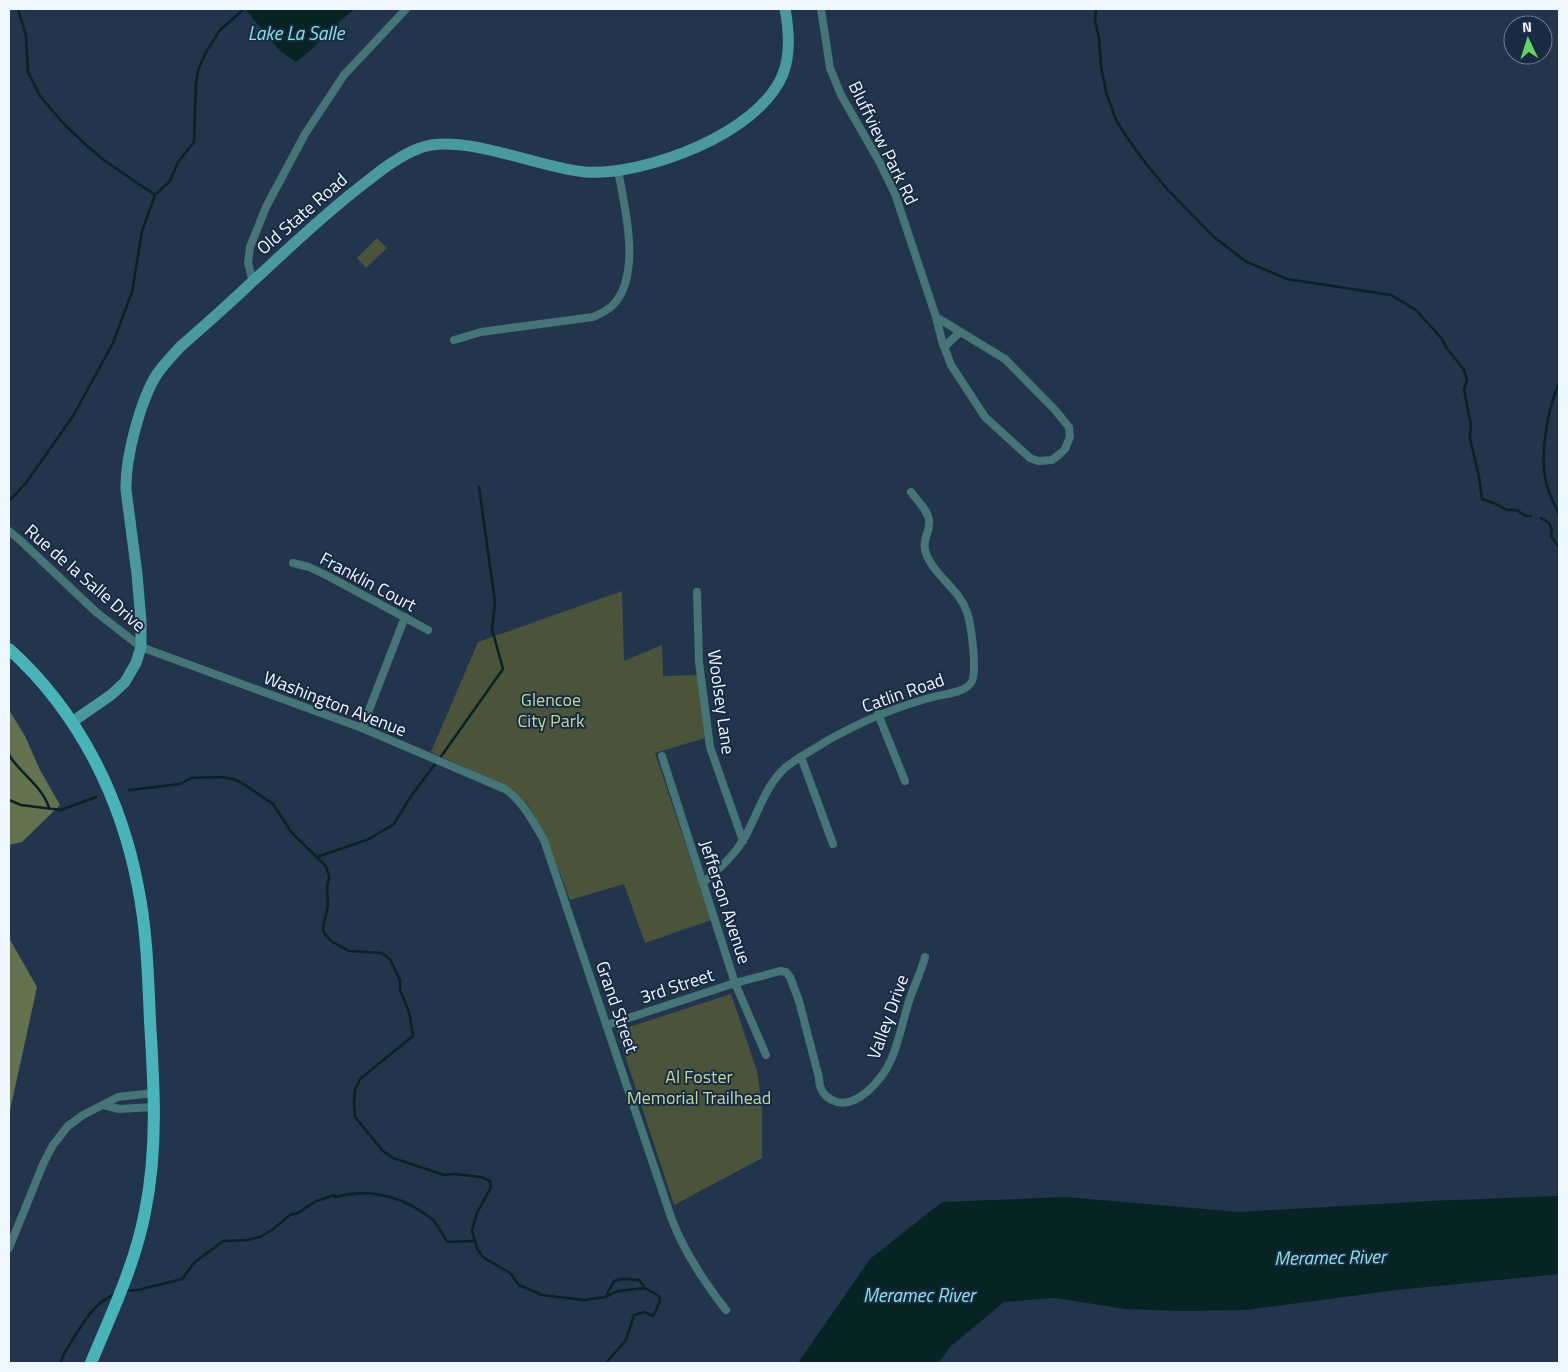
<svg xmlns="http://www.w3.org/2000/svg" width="1568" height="1372" viewBox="0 0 1568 1372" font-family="'Titillium Web',sans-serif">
<rect width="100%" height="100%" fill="#22354d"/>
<g fill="#4b543b">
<polygon points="377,238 387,248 366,268 357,258"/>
<polygon points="622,591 624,661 662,645 663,676 698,675 705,738 655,753 711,920 645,943 624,884 570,900 548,841 528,805 512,789 431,752 478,642"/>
<polygon points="731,994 757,1071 762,1106 762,1158 674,1205 617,1031"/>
</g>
<g fill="#65724f">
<polygon points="9,710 25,736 40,770 60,805 22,842 9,845"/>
<polygon points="9,938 37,987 9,1115"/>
</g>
<g fill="#072324">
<path d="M 245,9 L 355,9 C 332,25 319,46 296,62 L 280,51 Z"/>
<polygon points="1559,1196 1559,1274 1397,1290 1246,1310 1182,1311 1125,1309 1055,1298 1004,1302 950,1347 939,1363 798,1363 870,1259 942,1202 1066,1197 1239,1212 1429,1201"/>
</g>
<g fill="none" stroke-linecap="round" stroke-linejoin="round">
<g stroke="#072324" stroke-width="2.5">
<polyline points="18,9 26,36 28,72 40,96 63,123 86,145 105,161 155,195"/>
<polyline points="1096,9 1095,22 1099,38 1101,66 1106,92 1116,120 1126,136 1147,165 1167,189 1213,236 1245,261 1287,279 1391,295 1416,310 1442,339 1446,347 1464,370 1467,380 1464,389 1471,425 1470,438 1479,477 1482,499 1494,503 1507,510 1517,510 1525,516 1531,516"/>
<path d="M 1559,383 C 1547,411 1538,460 1548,489 C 1551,498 1555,506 1559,514"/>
<polyline points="9,501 26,483 73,416 113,343 132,292 142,231 155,195 170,181 178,162 194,142 196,83 198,70 206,52 220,30 244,9"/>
<polyline points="1541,518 1549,523 1552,530 1551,536 1559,547"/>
<path d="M 9,755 C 20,773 44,788 49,808"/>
<polyline points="440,758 503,669 492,629 495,602 479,487"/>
<polyline points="129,790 180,784 191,778 221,777 233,779 242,783 273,804 292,833 326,866 329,877 327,887 328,906 323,927 324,933 331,941 349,951 382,953 390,959 400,980 400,990 409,1012 413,1036 360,1079 355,1090 354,1103 355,1117 383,1151 393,1158 444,1175 454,1174 481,1177 490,1181 491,1187 477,1213 472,1231 475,1241 477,1249 484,1258 510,1273 519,1285 542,1295 584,1300 605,1297 618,1291 645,1288 659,1296 660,1302 653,1316 644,1312 634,1315 626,1340 606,1363"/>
<polyline points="9,800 21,805 61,810 96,797"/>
<polyline points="317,857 369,839 394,824 411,796 436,763"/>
<path d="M 125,1291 L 138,1290 L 182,1279 L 195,1262 L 223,1241 L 247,1240 L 260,1237 L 272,1230 L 290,1215 L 298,1213 L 316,1201 L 335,1195 L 335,1197 C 365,1189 396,1194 422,1212 C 426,1215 431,1218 434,1221 C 439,1227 443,1235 447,1242 L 475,1241"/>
<polyline points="606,1296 614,1281 622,1279 639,1280 645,1288"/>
<path d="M 60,1363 C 63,1354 68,1347 73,1339 C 85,1320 94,1303 115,1294"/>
</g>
<g stroke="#467577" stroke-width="8">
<polyline points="821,9 830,68 841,95 880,163 895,194 936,317 942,341 951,365 985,417 1030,458 1038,461 1052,460 1061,453 1065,449 1070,437 1069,427 1055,410 1005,359 936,317"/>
<polyline points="253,282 248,263 250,247 266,207 305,134 344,75 406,9"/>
<path d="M 454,340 L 481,332 L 593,317 C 600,314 607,311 613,305 C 642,275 625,207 618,171"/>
<polyline points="944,347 960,332"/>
<path d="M 9,531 L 21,541 L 96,612 L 141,647 L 362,728 L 505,789 C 523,801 533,822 544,840 L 672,1220 C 685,1253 704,1282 726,1310"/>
<polyline points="293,563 309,567 328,576 428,630"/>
<polyline points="697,592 699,662 710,747 743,841"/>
<polyline points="878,714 905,781"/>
<polyline points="362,728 405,617"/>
<polyline points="662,756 735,983 766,1055"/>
<polyline points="801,757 833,844"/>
<path d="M 703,883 C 717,870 732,858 742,842 C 757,818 764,786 786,767 C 794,761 803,755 812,750 C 848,727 887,710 929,698 C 941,694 963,694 971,683 C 978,673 971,624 967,612 C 960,591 939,579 929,560 C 918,540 931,535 929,520 C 928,511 917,500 911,492"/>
<path d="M 607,1025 L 735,983 L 780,971 L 786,972 L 790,977 L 799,1001 L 819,1078 C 819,1087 823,1096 832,1100 C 855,1112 883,1079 891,1060 C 899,1042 903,1020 909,1001 C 914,986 921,972 925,957"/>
<polyline points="103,1105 119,1109 154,1107"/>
<polyline points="9,1248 44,1162 53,1145 68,1126 83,1115 118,1097 154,1093"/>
</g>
<path stroke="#49999d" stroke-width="11" d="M 72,722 L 111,695 L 125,682 L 136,663 L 141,647 L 141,621 L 137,574 L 126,490 C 125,459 140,401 157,374 C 164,364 172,356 180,347 C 204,326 229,304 252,282 C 288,249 322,216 361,186 C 379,172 398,156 420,148 C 461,132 539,168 585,172 C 644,176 759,134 783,74 C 791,53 789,30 785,9"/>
<path stroke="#48b4ba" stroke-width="12" d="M 9,649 C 78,711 121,797 138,887 C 147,931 148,976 150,1021 C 154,1085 158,1149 145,1212 C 135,1265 111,1314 91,1363"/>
</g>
<g text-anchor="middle" stroke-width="4" stroke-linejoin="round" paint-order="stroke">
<g font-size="18" fill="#eef6ff" stroke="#182b42">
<text transform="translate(883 143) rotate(64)" y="6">Bluffview Park Rd</text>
<text transform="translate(302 214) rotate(-41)" y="6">Old State Road</text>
<text transform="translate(85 578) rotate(41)" y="6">Rue de la Salle Drive</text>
<text transform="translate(368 582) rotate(28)" y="6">Franklin Court</text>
<text transform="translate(903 693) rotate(-19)" y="6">Catlin Road</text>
<text transform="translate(721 702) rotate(82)" y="6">Woolsey Lane</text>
<text transform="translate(335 704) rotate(21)" y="6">Washington Avenue</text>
<text transform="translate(725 902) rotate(72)" y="6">Jefferson Avenue</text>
<text transform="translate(677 986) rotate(-18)" y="6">3rd Street</text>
<text transform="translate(617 1007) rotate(71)" y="6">Grand Street</text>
<text transform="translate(888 1017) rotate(-70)" y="6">Valley Drive</text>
</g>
<g font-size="18" fill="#c2d99c" stroke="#182b42">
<text x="551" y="706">Glencoe<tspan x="551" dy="21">City Park</tspan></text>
<text x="699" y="1083">Al Foster<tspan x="699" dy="21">Memorial Trailhead</tspan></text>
</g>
<g font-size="19" font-style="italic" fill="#8ce4e6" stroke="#182b42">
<text x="296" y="40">Lake La Salle</text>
<text transform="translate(1330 1257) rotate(-1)" y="7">Meramec River</text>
<text x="919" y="1302">Meramec River</text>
</g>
</g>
<rect width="1568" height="1372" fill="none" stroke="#eef6ff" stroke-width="20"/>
<g transform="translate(1528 40) rotate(356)"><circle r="24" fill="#182b42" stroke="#6e7c8e"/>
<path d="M0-4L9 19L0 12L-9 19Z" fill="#68d465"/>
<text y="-8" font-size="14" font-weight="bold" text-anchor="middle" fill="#eef6ff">N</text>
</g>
</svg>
